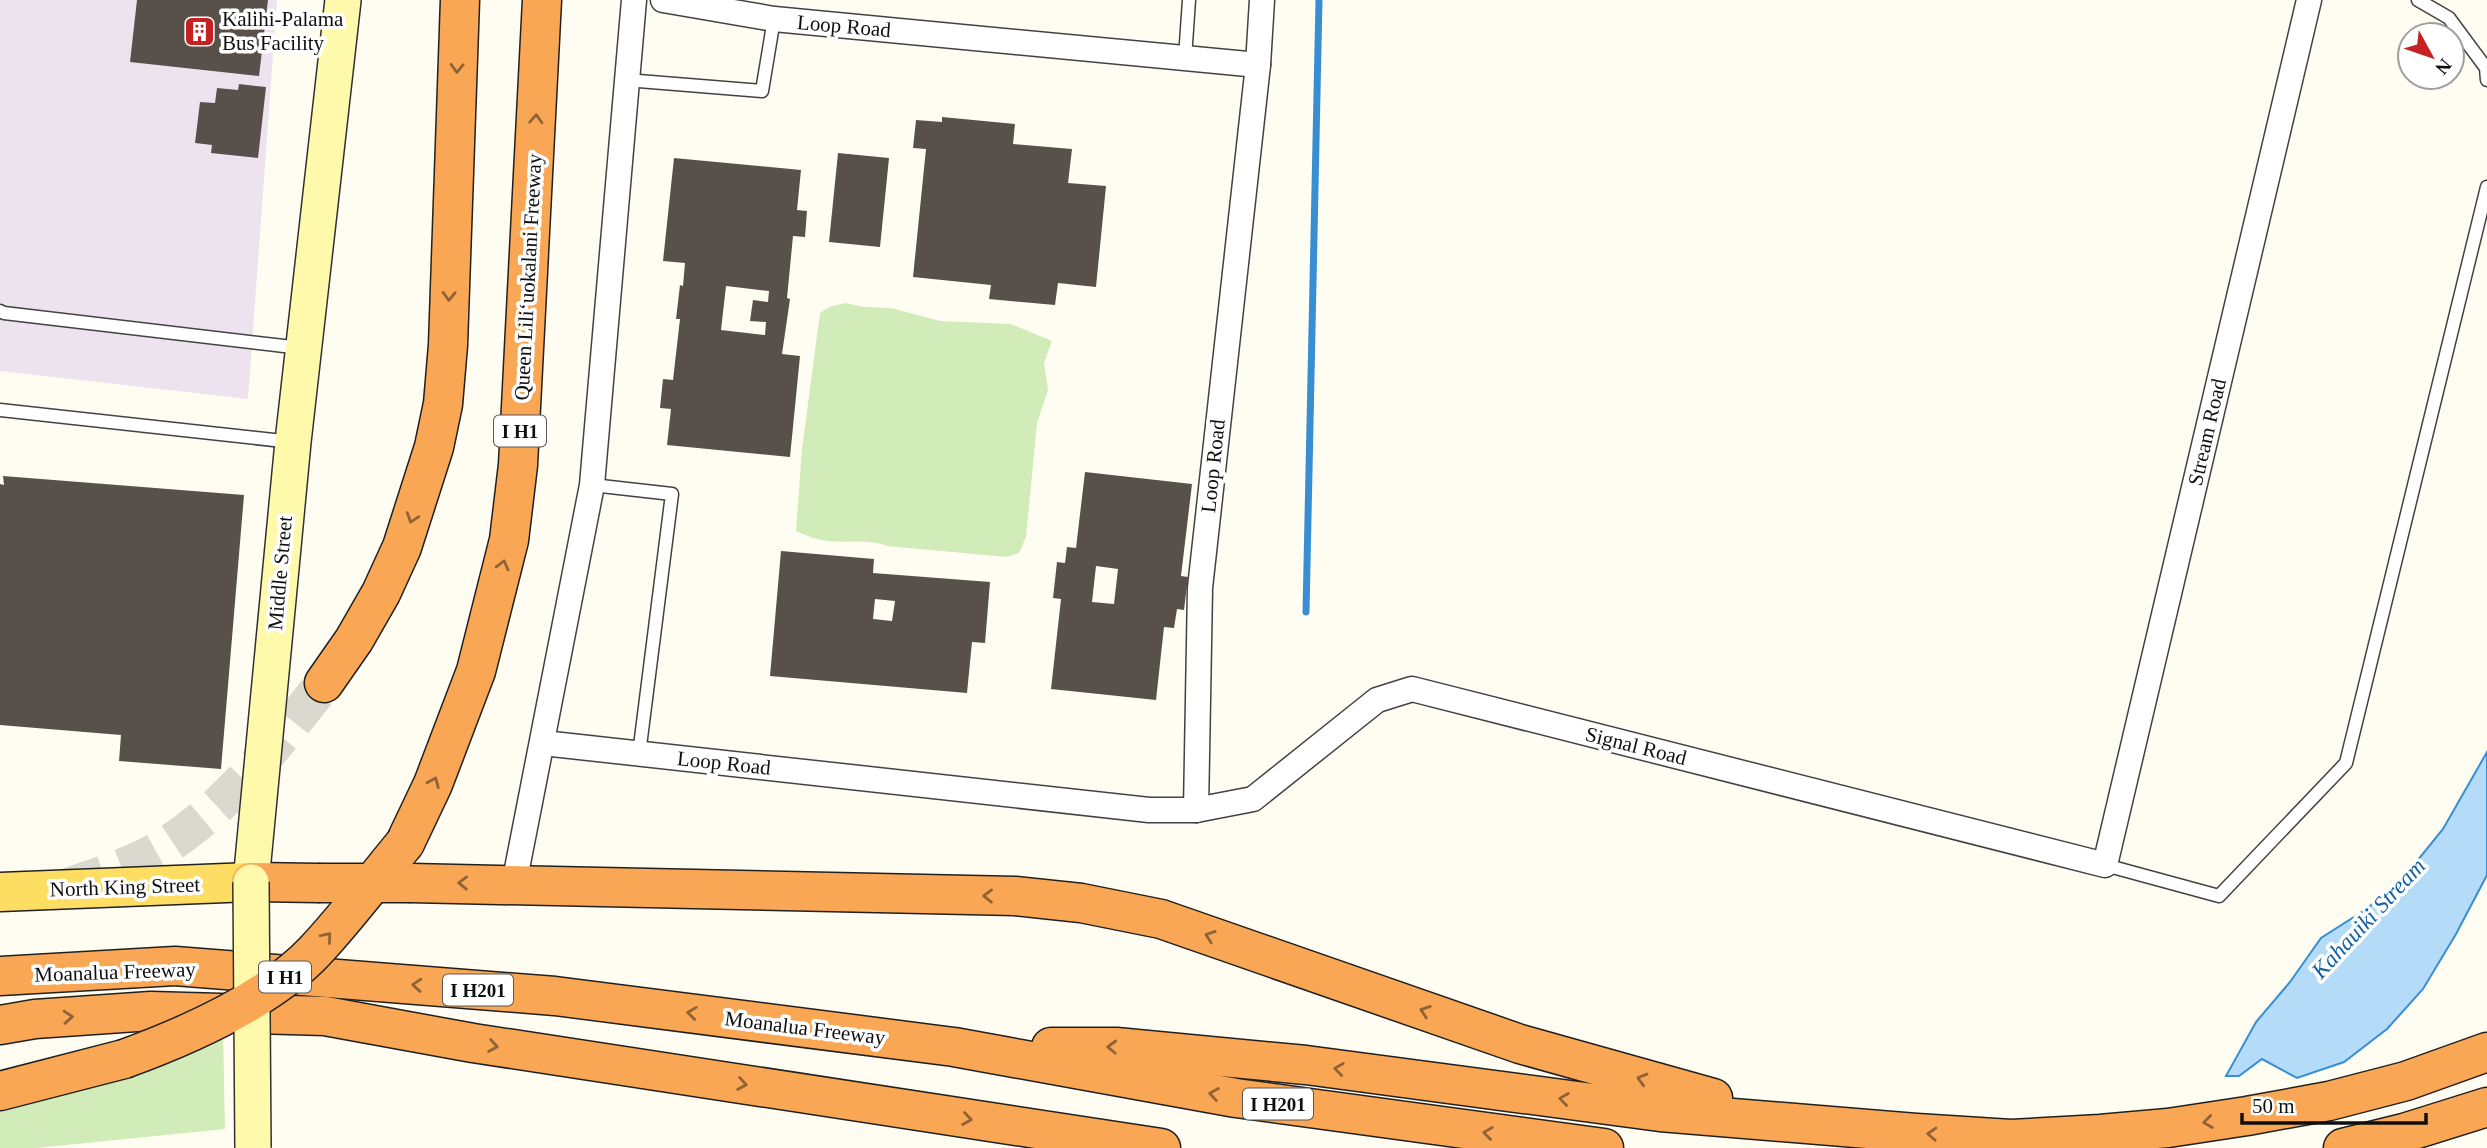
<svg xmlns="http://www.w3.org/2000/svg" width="2487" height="1148" viewBox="0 0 2487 1148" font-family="'Times New Roman',serif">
<rect width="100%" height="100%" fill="#fffdf1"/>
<polygon fill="#ede3ee" points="0,0 277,0 248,399 0,371"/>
<g fill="#d1ebb9">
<path d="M 845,303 L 864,307 L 891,308 L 940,321 L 1011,324 L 1052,341 L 1044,363 L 1048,390 L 1037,423 L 1026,537 L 1019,553 L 1007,557 L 887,546 C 868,539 849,543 829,541 C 817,540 807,536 796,531 L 802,449 L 820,313 L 829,307 Z"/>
<polygon points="223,1032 225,1129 36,1148 0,1148 0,1107"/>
</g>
<polygon fill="#b4dcf8" stroke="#388ed2" stroke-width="2" points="2487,752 2487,875 2456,934 2423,989 2387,1029 2344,1062 2297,1078 2262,1059 2239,1076 2226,1076 2256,1022 2290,982 2321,938 2368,908 2409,871 2443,829"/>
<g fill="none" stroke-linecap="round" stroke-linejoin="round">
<polyline stroke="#388ed2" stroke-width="7" points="1306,612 1319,0"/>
</g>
<g fill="#58514b" fill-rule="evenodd">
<polygon points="137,0 268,0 259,76 130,62"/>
<polygon points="239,84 266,87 258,158 211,153 212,145 195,143 200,102 215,103 217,88 238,90"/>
<polygon points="942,117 1015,124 1013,144 1072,149 1068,183 1106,186 1096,287 1058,283 1055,305 989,299 991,285 913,277 926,149 913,148 916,120 942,122"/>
<polygon points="838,153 889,158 880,247 829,242"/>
<path d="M 674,158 L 801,170 L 797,210 L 807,211 L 805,237 L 793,236 L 787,298 L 790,299 L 782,354 L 800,356 L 790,457 L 667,445 L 671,409 L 660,408 L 663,379 L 673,380 L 680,319 L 676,319 L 680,285 L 683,286 L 685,263 L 663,261 ZM 726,286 L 769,291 L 768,302 L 753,300 L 750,321 L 766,322 L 765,335 L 721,330 Z"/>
<path d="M 1085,472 L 1192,484 L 1181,576 L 1188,577 L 1184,610 L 1177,609 L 1174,628 L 1164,627 L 1156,700 L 1051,689 L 1061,599 L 1053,598 L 1057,562 L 1065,563 L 1067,547 L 1076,548 ZM 1096,566 L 1118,569 L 1114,604 L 1092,602 Z"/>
<polygon points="3,476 244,495 221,769 119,761 121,735 0,725 0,484 4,485"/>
<path d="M 781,551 L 874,559 L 873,573 L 990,582 L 985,643 L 972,642 L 967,693 L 770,676 ZM 875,599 L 895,601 L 892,621 L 873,619 Z"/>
</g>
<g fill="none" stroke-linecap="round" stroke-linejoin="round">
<path stroke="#dbd9cf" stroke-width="38" stroke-dasharray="38 19" stroke-linecap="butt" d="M 68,887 C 101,875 138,864 167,845 C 231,804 277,742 324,683"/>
<defs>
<g id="lane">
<polyline points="2418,0 2449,18 2486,68 2487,80"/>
<polyline points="1185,58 1189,0"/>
<polyline points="626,80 762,91 774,19"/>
<polyline points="0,311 4,313 301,348"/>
<polyline points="0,410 292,442"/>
<polyline points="592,485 672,494 639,754"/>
<polyline points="2105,865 2219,896 2346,763 2487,187"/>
</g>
<g id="street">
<polyline points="663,0 774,19 1258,65 1200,588 1196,810"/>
<polyline points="1258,65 1262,0"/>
<polyline points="543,743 1149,810 1196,810 1253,799 1377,700 1412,689 2105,865 2309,0"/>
<polyline points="514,884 592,485 634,0"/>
</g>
<polyline id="secondary" points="251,882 293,442 343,0"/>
<polyline id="primary" points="0,892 251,882"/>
<g id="highway">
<polyline points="324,683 354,640 381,593 402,547 434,447 443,404 448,345 460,0"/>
<polyline points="405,843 433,784 476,671 509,540 518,465 542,0"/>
<polyline points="251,882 318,883"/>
<polyline points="411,883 1015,896 1081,903 1161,919 1520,1044 1713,1098"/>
<polyline points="0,976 175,966 555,996 954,1047 1236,1098 1604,1148"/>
<polyline points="0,1025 35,1019 151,1011 325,1016 473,1043 1161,1148"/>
<polyline points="1051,1047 1116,1047 1306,1065 1660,1112 1916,1133 2011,1139 2100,1134 2168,1128 2247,1116 2329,1101 2406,1081 2487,1052"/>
<polyline points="0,1091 124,1059"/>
<polyline points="2343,1148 2404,1133 2487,1107"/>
</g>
</defs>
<use href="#lane" stroke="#424242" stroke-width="15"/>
<use href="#street" stroke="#424242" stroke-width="27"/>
<use href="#secondary" stroke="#313131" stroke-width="38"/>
<use href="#primary" stroke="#202020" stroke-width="41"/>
<use href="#highway" stroke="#202020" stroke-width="41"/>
<use href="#lane" stroke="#fff" stroke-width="12"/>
<use href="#street" stroke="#fff" stroke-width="24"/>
<use href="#secondary" stroke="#fff9ac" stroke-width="35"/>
<use href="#primary" stroke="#fdde63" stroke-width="38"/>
<use href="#highway" stroke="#f9a755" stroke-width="38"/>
<defs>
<polyline id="secondary-bridge" points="251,882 253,1148"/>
<g id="highway-bridge">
<polyline points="318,883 411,883"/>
<path d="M 124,1059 C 187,1036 269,1000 315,951 C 347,917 375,879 405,843"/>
</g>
</defs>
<use href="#secondary-bridge" stroke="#313131" stroke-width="38" stroke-linecap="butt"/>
<use href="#highway-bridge" stroke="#202020" stroke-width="41" stroke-linecap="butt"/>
<use href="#secondary-bridge" stroke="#fff9ac" stroke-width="35"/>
<use href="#highway-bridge" stroke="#f9a755" stroke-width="38"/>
</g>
<defs><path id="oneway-chevron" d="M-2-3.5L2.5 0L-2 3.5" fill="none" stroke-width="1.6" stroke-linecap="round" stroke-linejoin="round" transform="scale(1.75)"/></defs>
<g stroke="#906336">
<use href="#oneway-chevron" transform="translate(457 68) rotate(92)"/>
<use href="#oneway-chevron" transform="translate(536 119) rotate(-87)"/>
<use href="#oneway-chevron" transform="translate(449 296) rotate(92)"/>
<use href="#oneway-chevron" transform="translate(412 518) rotate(109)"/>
<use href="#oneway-chevron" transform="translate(503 565) rotate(-76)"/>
<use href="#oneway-chevron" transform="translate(434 782) rotate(-67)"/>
<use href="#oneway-chevron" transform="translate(463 883) rotate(-179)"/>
<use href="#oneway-chevron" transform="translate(988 896) rotate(-179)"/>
<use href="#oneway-chevron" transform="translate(1210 936) rotate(-161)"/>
<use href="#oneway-chevron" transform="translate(327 937) rotate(-50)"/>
<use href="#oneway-chevron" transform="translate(417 985) rotate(-176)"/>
<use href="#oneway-chevron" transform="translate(1425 1011) rotate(-161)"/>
<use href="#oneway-chevron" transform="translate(692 1013) rotate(-173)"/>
<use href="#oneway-chevron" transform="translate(68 1017) rotate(-4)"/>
<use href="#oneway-chevron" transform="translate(493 1046) rotate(9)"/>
<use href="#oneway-chevron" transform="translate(1112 1047) rotate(-178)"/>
<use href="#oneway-chevron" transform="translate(1339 1069) rotate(-172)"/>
<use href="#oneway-chevron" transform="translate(1642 1079) rotate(-164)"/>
<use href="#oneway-chevron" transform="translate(742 1084) rotate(9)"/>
<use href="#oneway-chevron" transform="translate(1214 1094) rotate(-170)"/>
<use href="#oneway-chevron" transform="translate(1564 1099) rotate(-172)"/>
<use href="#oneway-chevron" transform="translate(967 1119) rotate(9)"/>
<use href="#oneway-chevron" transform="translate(2208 1122) rotate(172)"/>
<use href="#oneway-chevron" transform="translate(1488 1133) rotate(-172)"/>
<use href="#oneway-chevron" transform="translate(1932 1134) rotate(-177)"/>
</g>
<defs>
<symbol id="building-square" viewBox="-11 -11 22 22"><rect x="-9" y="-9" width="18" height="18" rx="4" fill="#c52122" stroke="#fff"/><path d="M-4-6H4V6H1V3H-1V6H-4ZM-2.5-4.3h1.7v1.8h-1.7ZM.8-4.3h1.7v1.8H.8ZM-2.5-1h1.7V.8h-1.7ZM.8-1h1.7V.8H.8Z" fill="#fff"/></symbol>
</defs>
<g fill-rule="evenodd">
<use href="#building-square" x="182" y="14" width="35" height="35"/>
</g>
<g text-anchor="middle" stroke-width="7" stroke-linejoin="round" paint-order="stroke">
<g fill="#fff" stroke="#575757" stroke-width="2">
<rect x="494" y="415.5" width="52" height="31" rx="5"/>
<rect x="259" y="961.5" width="52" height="31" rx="5"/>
<rect x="443" y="974.5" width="70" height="31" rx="5"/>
<rect x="1243" y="1088.5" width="70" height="31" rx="5"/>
</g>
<g font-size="19" font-weight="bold" fill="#0f0f0f">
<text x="520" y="438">I H1</text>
<text x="285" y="984">I H1</text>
<text x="478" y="997">I H201</text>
<text x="1278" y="1111">I H201</text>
</g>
<g font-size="21" fill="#0f0f0f" stroke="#fff" text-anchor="start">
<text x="222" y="26">Kalihi-Palama<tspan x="222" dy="24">Bus Facility</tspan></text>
</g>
<g font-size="21" fill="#0f0f0f" stroke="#fff">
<text transform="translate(844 26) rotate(5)" y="7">Loop Road</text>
<text transform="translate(528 277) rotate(-87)" y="7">Queen Liliʻuokalani Freeway</text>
<text transform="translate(2207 432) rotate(-77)" y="7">Stream Road</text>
<text transform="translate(1213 466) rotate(-84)" y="7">Loop Road</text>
<text transform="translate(280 573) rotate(-85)" y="7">Middle Street</text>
<text transform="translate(1636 746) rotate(14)" y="7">Signal Road</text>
<text transform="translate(724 763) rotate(6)" y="7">Loop Road</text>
<text transform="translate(125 887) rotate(-2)" y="7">North King Street</text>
<text transform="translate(115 972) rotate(-2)" y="7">Moanalua Freeway</text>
<text transform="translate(805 1028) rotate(7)" y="7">Moanalua Freeway</text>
</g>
<g font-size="23" font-style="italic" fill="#1360a6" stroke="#fff">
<text transform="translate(2368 918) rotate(-47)" y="8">Kahauiki Stream</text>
</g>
</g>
<g transform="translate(2431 56) rotate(130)"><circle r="33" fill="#ffffff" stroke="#9f9f9f" stroke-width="2"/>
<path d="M0-5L12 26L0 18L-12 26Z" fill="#c52122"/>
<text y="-10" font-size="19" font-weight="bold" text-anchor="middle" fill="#0f0f0f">N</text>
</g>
<path d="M2242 1113v10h184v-10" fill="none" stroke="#0f0f0f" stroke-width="3.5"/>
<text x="2252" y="1113" font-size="21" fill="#0f0f0f" stroke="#ffffff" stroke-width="5" paint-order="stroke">50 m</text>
</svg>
